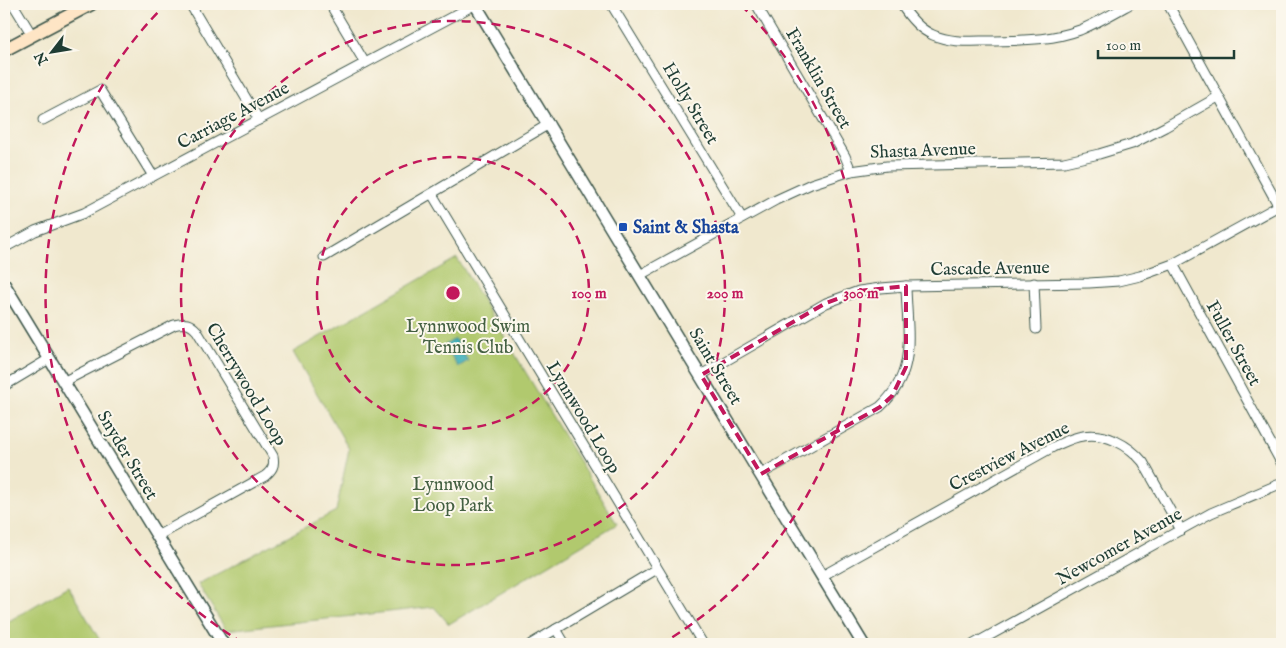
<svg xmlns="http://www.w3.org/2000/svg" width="1286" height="648" viewBox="0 0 1286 648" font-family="'IM FELL English',serif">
<defs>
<pattern id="water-ripples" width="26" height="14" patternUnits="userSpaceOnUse" patternTransform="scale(1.25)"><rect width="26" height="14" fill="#3eaeb9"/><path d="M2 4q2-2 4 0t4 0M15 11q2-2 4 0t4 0" fill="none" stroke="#338f97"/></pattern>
</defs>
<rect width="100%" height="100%" fill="#fbf7ec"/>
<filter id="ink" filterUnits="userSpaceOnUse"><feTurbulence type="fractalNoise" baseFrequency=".02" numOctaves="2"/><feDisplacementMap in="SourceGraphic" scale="10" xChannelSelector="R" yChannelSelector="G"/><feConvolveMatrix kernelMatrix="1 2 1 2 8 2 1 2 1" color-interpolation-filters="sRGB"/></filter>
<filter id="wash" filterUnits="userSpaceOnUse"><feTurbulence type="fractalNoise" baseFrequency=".0096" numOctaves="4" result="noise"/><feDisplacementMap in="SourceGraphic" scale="20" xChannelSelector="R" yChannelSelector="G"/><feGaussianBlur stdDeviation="1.12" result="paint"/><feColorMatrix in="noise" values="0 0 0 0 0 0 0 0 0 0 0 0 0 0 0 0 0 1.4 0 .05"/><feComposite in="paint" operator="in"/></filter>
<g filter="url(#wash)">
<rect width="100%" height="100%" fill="#f0e8ce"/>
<g fill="#b1c96e" stroke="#688351">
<polygon points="457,258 617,524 449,624 434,607 226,630 198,584 336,511 349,449 293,352"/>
<polygon points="68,586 102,644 4,644 4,624"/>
</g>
<polygon fill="url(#water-ripples)" stroke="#2e7676" points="455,339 468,361 458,367 445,345"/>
</g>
<g filter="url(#ink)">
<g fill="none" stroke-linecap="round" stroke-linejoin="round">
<defs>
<g id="minor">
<polyline points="13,4 32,35"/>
<polyline points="190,4 259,120"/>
<polyline points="330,4 365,63"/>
<polyline points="611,4 742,218"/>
<polyline points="756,4 845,156 851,171"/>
<path d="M 901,4 C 909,17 919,29 933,35 C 951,43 971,41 990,41 C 1020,40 1050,41 1080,30 C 1097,23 1114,13 1130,4"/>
<polyline points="1168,4 1282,212"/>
<polyline points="43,120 100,90 153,176"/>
<polyline points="432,194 703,644"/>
<polyline points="4,248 35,231 84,213 476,4"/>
<polyline points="324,257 549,124"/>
<polyline points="1173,264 1282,464"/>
<polyline points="640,275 776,200 811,184 851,171 887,166 1064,162 1099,154 1132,144 1165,127 1218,97"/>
<polyline points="1034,283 1036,329"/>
<polyline points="701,375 826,303 859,291 881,288 906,286 1089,283 1119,281 1140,276 1173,264 1282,204"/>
<path d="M 63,382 L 174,325 C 185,322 190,323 197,331 L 273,456 C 275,466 272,470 265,476 L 157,536"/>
<polyline points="4,386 49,359"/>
<path d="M 761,474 L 880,407 C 918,372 907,333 906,286"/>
<path d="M 822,576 L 1053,447 C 1062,443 1073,437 1083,436 C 1105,432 1129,445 1143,462 L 1181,530"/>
<polyline points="556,629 565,644"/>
<polyline points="531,644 657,569"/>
<polyline points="974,644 1211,513 1282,483"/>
</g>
<g id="tertiary">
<polyline points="475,4 863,644"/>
<polyline points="4,284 223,644"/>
</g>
<polyline id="secondary" points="4,50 91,4"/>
</defs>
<use href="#minor" stroke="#3e574b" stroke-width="11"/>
<use href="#tertiary" stroke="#3e574b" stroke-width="14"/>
<use href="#secondary" stroke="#3e574b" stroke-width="15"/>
<use href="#minor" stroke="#fff" stroke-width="9"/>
<use href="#tertiary" stroke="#fff" stroke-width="11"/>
<use href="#secondary" stroke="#fee5c5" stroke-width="12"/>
</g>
</g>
<path fill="none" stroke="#c2185b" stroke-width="4" stroke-dasharray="10 6" stroke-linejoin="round" d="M 906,286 L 906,367 L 892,396 L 880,407 L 761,474 L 701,375 L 826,303 L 859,291 Z"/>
<g fill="none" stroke="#c2185b" stroke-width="2.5" stroke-dasharray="9 6">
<circle cx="453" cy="293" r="136"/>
<circle cx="453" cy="293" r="272"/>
<path d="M243 643A408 408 0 0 1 165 5M741 5A408 408 0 0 1 663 643"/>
</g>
<rect fill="#1a4fb4" stroke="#fbf7ec" stroke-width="2" x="618" y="222" width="10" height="10" rx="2.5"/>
<g text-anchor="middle" stroke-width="4" stroke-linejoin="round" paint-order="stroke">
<g font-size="18" fill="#1f3d34" stroke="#fbf7ec">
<text transform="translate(819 78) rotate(60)" y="6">Franklin Street</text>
<text transform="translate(691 103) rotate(59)" y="6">Holly Street</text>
<text transform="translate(233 115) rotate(-28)" y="6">Carriage Avenue</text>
<text transform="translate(923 150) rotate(-2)" y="6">Shasta Avenue</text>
<text transform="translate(990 268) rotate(-1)" y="6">Cascade Avenue</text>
<text transform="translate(1234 343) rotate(61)" y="6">Fuller Street</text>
<text transform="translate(716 366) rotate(59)" y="6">Saint Street</text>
<text transform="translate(247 384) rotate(59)" y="6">Cherrywood Loop</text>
<text transform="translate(584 417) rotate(59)" y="6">Lynnwood Loop</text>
<text transform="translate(128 455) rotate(59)" y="6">Snyder Street</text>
<text transform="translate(1009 456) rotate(-27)" y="6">Crestview Avenue</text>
<text transform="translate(1119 546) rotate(-29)" y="6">Newcomer Avenue</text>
</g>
<g font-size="18" font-weight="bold" fill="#164399" stroke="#fbf7ec" text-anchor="start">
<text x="633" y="233">Saint &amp; Shasta</text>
</g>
<g font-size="18" fill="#446042" stroke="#fbf7ec">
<text x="468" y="332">Lynnwood Swim<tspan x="468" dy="21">Tennis Club</tspan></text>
<text x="453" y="490">Lynnwood<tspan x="453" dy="21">Loop Park</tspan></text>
</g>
</g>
<circle cx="453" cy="293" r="8" fill="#c2185b" stroke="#fbf7ec" stroke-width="2.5"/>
<g font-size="15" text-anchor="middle" font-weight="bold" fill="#c2185b" stroke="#fbf7ec" stroke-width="4" stroke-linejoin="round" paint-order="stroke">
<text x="589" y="298">100 m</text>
<text x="725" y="298">200 m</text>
<text x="861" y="298">300 m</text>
</g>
<rect width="1286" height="648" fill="none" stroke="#fbf7ec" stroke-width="20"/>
<g transform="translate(52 52) rotate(239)" stroke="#fbf7ec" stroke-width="4" paint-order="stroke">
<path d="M0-4L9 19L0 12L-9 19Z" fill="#1f3d34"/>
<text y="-8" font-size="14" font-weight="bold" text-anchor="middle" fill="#1f3d34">N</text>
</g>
<path d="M1098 50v8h136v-8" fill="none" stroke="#1f3d34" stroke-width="2.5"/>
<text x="1106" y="50" font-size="15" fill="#1f3d34" stroke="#fbf7ec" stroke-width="4" paint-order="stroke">100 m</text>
</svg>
